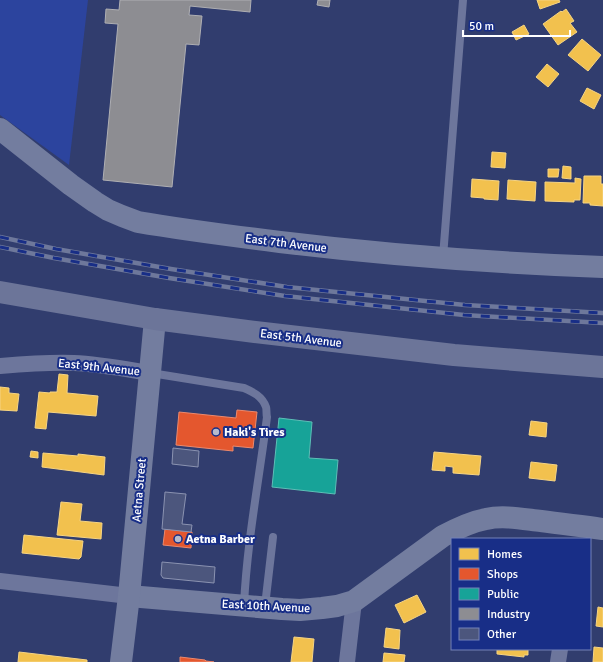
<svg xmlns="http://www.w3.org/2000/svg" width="603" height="662" viewBox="0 0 603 662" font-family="Signika,sans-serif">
<rect width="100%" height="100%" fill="#313d6e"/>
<polygon fill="#2c449e" points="0,0 88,0 69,165 0,115"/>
<g fill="#f2c14e" stroke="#f6d483">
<polygon points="537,0 559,0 560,2 540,9"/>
<polygon points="566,9 574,21 570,23 577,32 558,45 543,24 561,11 562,12"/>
<polygon points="524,25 529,34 516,40 512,32"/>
<polygon points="582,39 601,55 588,71 568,55"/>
<polygon points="547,64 559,74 548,87 536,77"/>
<polygon points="587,88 601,95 594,109 580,101"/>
<polygon points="492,152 506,153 505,168 491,167"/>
<polygon points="563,166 571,167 571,179 562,178"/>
<polygon points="548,169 559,169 558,177 548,177"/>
<polygon points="584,176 601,176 601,184 603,184 603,206 590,205 590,203 583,203"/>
<polygon points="575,178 581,179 580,200 574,200 574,202 545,201 545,182 575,183"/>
<polygon points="472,179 499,181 498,200 484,199 484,198 471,197"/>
<polygon points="508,180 536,182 535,201 507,199"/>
<polygon points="59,374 68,375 67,393 98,396 96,416 48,412 46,429 35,428 39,392 50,393 50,392 57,392"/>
<polygon points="0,387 9,388 9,393 19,394 17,411 0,410"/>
<polygon points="531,421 547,423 546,437 529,435"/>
<polygon points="31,451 38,452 38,458 30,457"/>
<polygon points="434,452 481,456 479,475 453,473 453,467 445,466 445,471 432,470"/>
<polygon points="43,453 78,456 78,454 105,457 104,475 42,467"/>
<polygon points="531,462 557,465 555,481 529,478"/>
<polygon points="61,502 82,504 80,521 102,523 101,539 57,535"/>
<polygon points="24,535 83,541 81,557 79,559 22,553"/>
<polygon points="417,595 426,612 404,623 395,605"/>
<polygon points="598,607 603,608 603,627 596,626"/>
<polygon points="386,628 400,630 399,649 384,647"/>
<polygon points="294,637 314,639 312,662 291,662"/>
<polygon points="594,647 603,648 603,662 593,662"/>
<polygon points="497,649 528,649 528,655 524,655 524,657 497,654"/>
<polygon points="19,652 87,660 87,662 18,662"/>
<polygon points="384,653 405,655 404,662 383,662"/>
</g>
<g fill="#e4572e" stroke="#ec896d">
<polygon points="237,410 257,412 253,448 233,446 233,451 176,445 179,412 236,418"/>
<polygon points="165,529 192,532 191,548 163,545"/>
<polygon points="180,657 205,660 206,661 214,662 180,662"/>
</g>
<polygon fill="#17a398" stroke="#5dbfb7" points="279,418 312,422 309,458 338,460 335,494 272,487"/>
<g fill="#8d8d92" stroke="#afafb3">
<polygon points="120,0 251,0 250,12 190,6 189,15 202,16 199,45 186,44 172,187 103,180 118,24 105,23 106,9 119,10"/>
<polygon points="318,0 330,0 329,7 317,5"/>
</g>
<g fill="#4c567d" stroke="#8b93b1">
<polygon points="173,448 199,451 198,467 172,464"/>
<polygon points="165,492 186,494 182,524 192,525 191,532 162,529"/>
<polygon points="162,562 215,567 214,583 163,578 161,575"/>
</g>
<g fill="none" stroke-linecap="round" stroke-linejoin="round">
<g stroke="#6d769c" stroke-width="8">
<polyline points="443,257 463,0"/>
<path d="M 151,373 L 244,388 C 253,392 262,396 266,407 C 267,410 266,414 267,417 C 259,480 247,542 244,605"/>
<polyline points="265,606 273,537"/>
</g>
<g stroke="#6d769c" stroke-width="16">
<path d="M 0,366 C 24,364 49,362 74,363 C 99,364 125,369 150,373"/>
<polyline points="0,581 129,596"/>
<polyline points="347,662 354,601"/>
<polyline points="558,662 560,649"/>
</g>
<g stroke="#737d9f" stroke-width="22">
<path d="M 0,129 L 71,185 L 95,202 L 108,210 L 122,216 L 138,222 C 185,230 232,236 280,242 C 387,255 495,263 603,267"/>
<path d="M 129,596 L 282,609 L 300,610 L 322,608 L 337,606 L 354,601 L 443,536 C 456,529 470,522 486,519 C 503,515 523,519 541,521 C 562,524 582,526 603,529"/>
<polyline points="121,662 129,596 155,319"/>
</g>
<polyline stroke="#6c7599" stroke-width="22" points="0,292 155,319 255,332 454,355 603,367"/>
<defs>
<g id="rail">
<polyline points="0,237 56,249 171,269 287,287 465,305 603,313"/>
<polyline points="0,247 54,258 169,278 285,296 464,315 603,323"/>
</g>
</defs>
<use href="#rail" stroke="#6e789b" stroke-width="4.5"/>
<use href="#rail" stroke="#182e87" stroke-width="3" stroke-dasharray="9" stroke-linecap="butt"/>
</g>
<g fill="#b7bbcc" stroke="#182e87" stroke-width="1.5">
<circle cx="216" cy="432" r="4"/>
<circle cx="178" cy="539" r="4"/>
</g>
<g text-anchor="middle" stroke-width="4" stroke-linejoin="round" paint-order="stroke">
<g font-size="12" fill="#fff" stroke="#182e87">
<text transform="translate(286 243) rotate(7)" y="4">East 7th Avenue</text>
<text transform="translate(301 338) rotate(7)" y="4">East 5th Avenue</text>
<text transform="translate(99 367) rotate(6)" y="4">East 9th Avenue</text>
<text transform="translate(139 490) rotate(-85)" y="4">Aetna Street</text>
<text transform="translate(266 606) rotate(3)" y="4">East 10th Avenue</text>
</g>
<g font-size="12" font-weight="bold" fill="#fff" stroke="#182e87" text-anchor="start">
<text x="224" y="436">Haki's Tires</text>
<text x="186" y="543">Aetna Barber</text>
</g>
</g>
<rect x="451" y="538" width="140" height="112" fill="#182e87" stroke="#7482b7"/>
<rect x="459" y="548" width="20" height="12" fill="#f2c14e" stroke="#7482b7"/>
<text x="487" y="558" font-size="12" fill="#ffffff">Homes</text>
<rect x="459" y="568" width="20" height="12" fill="#e4572e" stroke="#7482b7"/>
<text x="487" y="578" font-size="12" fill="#ffffff">Shops</text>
<rect x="459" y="588" width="20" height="12" fill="#17a398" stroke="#7482b7"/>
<text x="487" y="598" font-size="12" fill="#ffffff">Public</text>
<rect x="459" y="608" width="20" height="12" fill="#8d8d92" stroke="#7482b7"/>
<text x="487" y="618" font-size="12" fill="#ffffff">Industry</text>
<rect x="459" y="628" width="20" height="12" fill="#4c567d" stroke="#7482b7"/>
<text x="487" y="638" font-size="12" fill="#ffffff">Other</text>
<path d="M463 30v6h107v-6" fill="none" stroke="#ffffff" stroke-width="2"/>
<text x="469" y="30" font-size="12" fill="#ffffff" stroke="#182e87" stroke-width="3" paint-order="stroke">50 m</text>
</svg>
